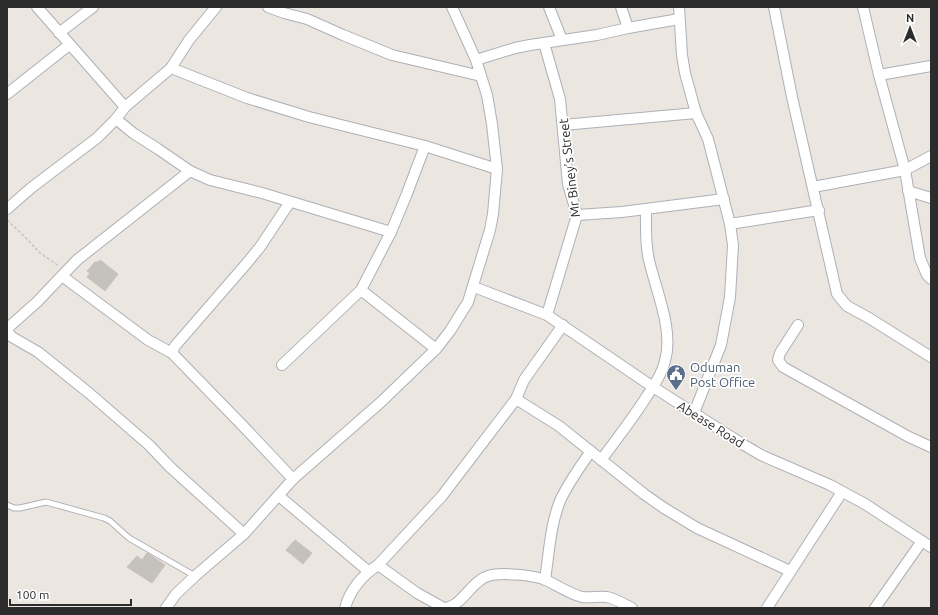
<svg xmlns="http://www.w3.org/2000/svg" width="938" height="615" viewBox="0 0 938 615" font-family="Ubuntu,sans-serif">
<rect width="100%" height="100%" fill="#ece6e1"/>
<g fill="#c5c1bc" stroke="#c8c2ba">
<polygon points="100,260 118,274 105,291 87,277 90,273 87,271 95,262 98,262"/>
<polygon points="295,540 312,553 303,564 286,550"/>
<polygon points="147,553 165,565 152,583 127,567 137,556 142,560"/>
</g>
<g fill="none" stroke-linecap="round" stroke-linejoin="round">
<defs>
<polyline id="service" points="7,505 14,508 20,508 46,502 104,518 110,521 129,538 195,576"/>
<g id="minor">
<polyline points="37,7 125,107"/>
<polyline points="268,7 284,13 307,19 343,35 392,55 481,76"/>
<polyline points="549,7 562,40"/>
<polyline points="621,7 628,28"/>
<polyline points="679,7 682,55 685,73 696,113 708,139 730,224 733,245 730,297 721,345 694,413"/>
<polyline points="774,7 792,97 837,294 847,306 869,318 931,357"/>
<polyline points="863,7 879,75 905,170 920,258 927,275 931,279"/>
<polyline points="59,33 93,7"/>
<polyline points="544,43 560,99 568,184 577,215 547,315"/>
<polyline points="476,60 515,48 530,45 597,35 628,28 679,19"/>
<polyline points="171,68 247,98 309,117 425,146 497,169"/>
<polyline points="879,75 931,66"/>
<polyline points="7,94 69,45"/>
<polyline points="116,119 133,133 158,149 190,171 210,180 262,193 391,232"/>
<polyline points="563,125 696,113"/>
<polyline points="190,171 77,260 37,302 10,326 8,329 8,333 12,337 38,352 89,393 149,445 170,467 244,534"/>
<polyline points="813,187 905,170 931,156"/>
<polyline points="908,191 931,198"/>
<polyline points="7,209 31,188 97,138 116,119 125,107 171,68 189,40 216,7"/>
<polyline points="577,215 622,212 724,199"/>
<polyline points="730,224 819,210"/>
<polyline points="62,276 148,340 172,353 175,346 247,263 260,247 290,202"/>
<polyline points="474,287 547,315 653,387 744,445 761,455 830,485 865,504 931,547"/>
<polyline points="361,290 436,349"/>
<polyline points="798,325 780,353 778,360 783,367 909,437 931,447"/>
<polyline points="172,353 243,426 293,479"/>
<polyline points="282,365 361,290 391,232 406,196 425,146"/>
<polyline points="516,399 559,426 644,494 664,508 697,528 790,571"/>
<path d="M 601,460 C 617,439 633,418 647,396 C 654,386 662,374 665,361 C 674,330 656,291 649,260 C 645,244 646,226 646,209"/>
<polyline points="279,496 368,571"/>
<path d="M 378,565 L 417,593 L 444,608 C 462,607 471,581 488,576 C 501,572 533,575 546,580 C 558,586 570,594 582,597 C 590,598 599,596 607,597 C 616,599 624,604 632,608"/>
<path d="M 545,580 C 549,554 550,526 560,501 C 568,483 580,467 591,451"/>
<polyline points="166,608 176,594 195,576 244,534 293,479 381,402 436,349 450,331 468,302 490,230 493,214 497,169 492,124 487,95 476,60 452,7"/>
<path d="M 345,608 C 350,590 363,575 378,565 L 442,496 L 516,399 L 524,380 L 563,325"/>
<polyline points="767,608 842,492"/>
<polyline points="875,608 922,541"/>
</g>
</defs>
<use href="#service" stroke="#adb0b7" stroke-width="7"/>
<use href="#minor" stroke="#adb0b7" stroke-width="12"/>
<polyline stroke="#c4c4c4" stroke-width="1.5" stroke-dasharray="3 2" stroke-linecap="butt" points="7,220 25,237 40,253 59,266"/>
<use href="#service" stroke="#fff" stroke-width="5"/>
<use href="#minor" stroke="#fff" stroke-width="10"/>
</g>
<defs>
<symbol id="civic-pin" viewBox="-11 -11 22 30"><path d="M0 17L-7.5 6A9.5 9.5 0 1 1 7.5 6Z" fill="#5c6f8a" stroke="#fff"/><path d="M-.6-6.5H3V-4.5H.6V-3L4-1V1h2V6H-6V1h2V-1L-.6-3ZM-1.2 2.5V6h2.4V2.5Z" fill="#fff"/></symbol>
</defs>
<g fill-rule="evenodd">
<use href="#civic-pin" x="665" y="363" width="22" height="30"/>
</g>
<g text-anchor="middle" stroke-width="3.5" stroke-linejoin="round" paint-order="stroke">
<g font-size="13" fill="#2c2c2c" stroke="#fff">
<text transform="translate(569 168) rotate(-97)" y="5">Mr Biney’s Street</text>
<text transform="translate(711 424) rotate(32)" y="5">Abease Road</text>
</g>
<g font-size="13" fill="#4e5e75" stroke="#fff" text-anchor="start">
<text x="690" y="372">Oduman<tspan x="690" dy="15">Post Office</tspan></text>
</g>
</g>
<rect width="938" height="615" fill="none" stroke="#2c2c2c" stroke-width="16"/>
<g transform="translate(910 28)" stroke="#ffffff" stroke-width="3" paint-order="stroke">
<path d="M0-3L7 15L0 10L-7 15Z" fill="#2c2c2c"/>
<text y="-6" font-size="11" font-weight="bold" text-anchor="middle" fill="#2c2c2c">N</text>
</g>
<path d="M10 599v6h121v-6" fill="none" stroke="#2c2c2c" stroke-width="2"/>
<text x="16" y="599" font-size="12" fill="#2c2c2c" stroke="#ffffff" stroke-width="3" paint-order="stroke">100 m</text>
</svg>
